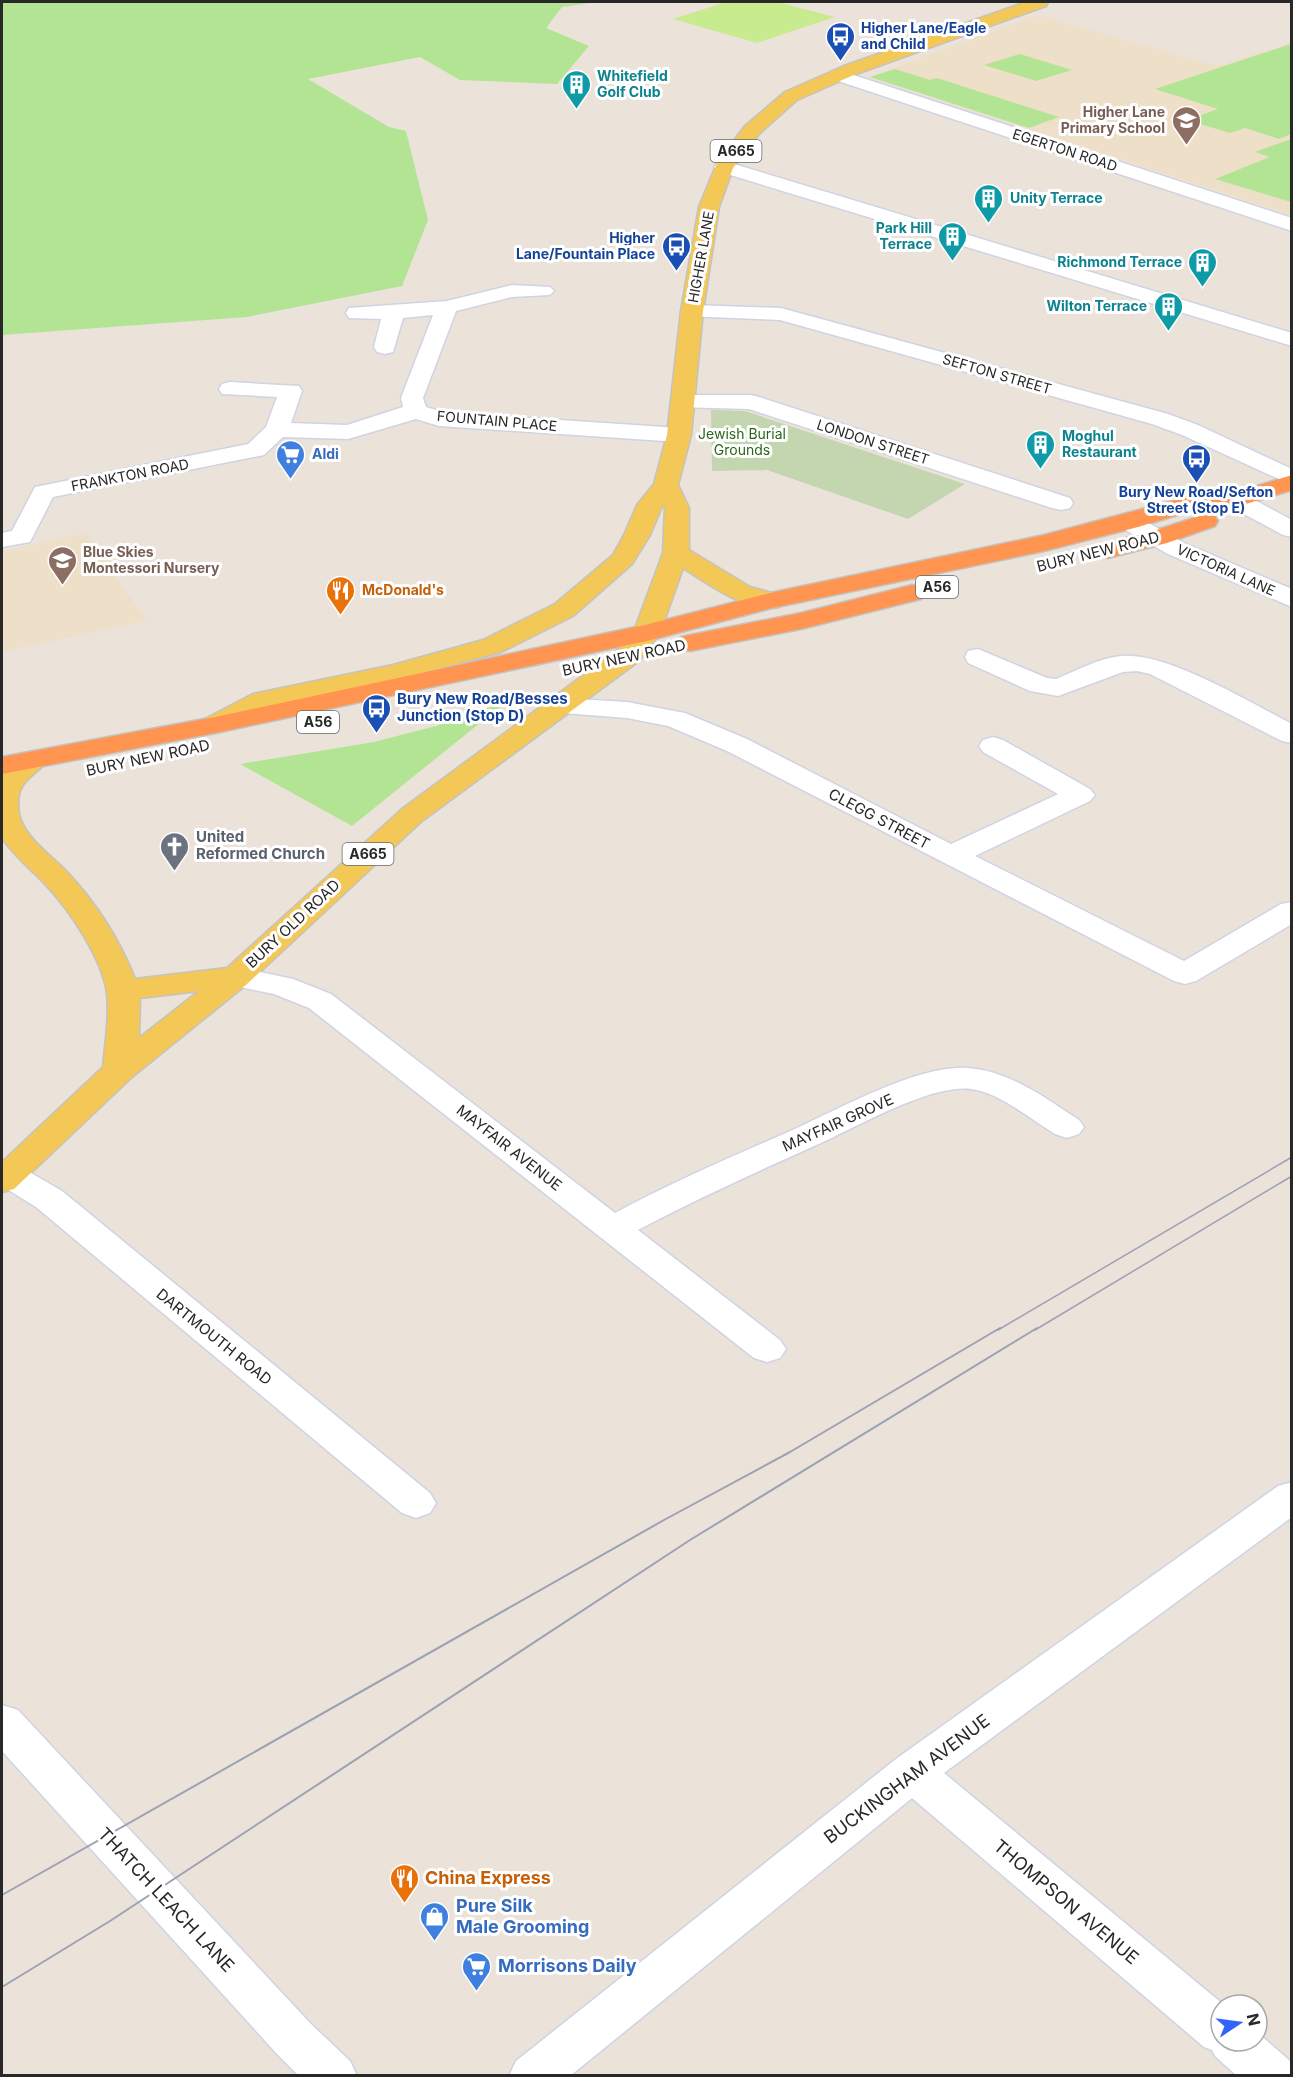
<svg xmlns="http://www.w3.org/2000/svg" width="1293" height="2077" viewBox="0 0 1293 2077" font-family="Inter,sans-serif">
<rect width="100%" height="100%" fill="#ebe3da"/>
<g fill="#eee0c8">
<polygon points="1038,15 1217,66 1291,43 1291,215 869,77"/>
<polygon points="85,533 147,621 2,652 2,551"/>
</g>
<g fill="#b3e494">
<polygon points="2,2 597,2 562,7 546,28 589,46 557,84 460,80 420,57 308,79 389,127 406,131 428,220 402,286 247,317 2,335"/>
<polygon points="1291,44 1291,134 1279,139 1245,128 1230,133 1187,120 1218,109 1155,89"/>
<polygon points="1020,54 1072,70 1036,81 984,65"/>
<polygon points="895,69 930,80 937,78 1059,117 1029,128 870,77"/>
<polygon points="1291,139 1291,202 1215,179 1270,157 1255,152"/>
<polygon points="506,702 352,826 240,764 374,742 436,726"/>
</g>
<polygon fill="#c4d6b0" points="711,410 745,411 965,484 908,519 767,470 712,471"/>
<polygon fill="#c8eb8f" points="726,2 777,2 835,17 757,43 673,19"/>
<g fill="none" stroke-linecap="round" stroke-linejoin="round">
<defs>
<g id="minor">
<polygon points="838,70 1292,218 1292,231 832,79 829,75 832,71"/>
<polygon points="724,161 1292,333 1292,346 717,171 714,167 717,163"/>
<polygon points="512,285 550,287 554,291 550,295 512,297 456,311 423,398 426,407 442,412 679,428 687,430 691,435 687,440 679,442 439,426 416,419 348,439 283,437 264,455 53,497 30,542 2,547 2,533 12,531 35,487 248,444 266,427 277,397 222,394 219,389 222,384 230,382 299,386 302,391 291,423 347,425 403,407 401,398 433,315 403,318 393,352 385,354 377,352 374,347 381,319 349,318 346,313 349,308 447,301"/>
<polygon points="692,305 781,308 1168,414 1198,425 1292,469 1292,485 1182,435 1152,424 780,320 684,316 681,311 684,306"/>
<polygon points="682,395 751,395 759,397 1070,498 1073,503 1070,508 1061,510 1052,508 749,409 674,407 671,402 674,397"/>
<polygon points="1236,493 1245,495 1292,520 1292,537 1283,535 1227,505 1224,500 1227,495"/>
<polygon points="1129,515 1138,517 1186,544 1292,589 1292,607 1168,554 1120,527 1117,522 1120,517"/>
<path d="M 978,649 L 1047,678 L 1056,679 C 1076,671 1099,658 1121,656 C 1166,651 1249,702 1292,724 L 1292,743 L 1282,741 L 1150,674 L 1137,671 L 1123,672 L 1058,696 L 1030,691 L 968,663 L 965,657 L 968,651 Z"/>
<polygon points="560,698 627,702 685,713 747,739 951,844 1058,794 983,752 979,746 983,740 993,737 1003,740 1090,789 1095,795 1090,801 975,856 1184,961 1281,904 1292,902 1292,924 1196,981 1185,984 1174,981 727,751 668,726 627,718 550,712 546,706 550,700"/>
<path d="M 236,967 L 293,979 L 331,994 L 615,1213 C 674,1181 736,1155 797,1128 C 843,1107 918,1065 968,1068 C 1010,1071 1045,1098 1079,1120 L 1084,1127 L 1079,1134 L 1067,1138 L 1055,1134 C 1032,1120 998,1092 971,1089 C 932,1084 860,1125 823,1142 C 761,1170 698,1198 638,1230 L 780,1340 L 786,1349 L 780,1358 L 767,1362 L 754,1358 L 309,1008 L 274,994 L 225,984 L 220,977 L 225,970 Z"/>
<polygon points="2,1160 14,1163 62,1191 430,1493 436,1503 430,1513 416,1518 402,1513 36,1207 2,1186"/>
<polygon points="1292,1482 1292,1517 944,1773 1224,2005 1221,2005 1221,2041 1257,2041 1257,2032 1290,2061 1292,2076 1237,2076 1215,2056 1212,2050 1204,2047 912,1798 570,2076 509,2076 516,2061 896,1759 1278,1486"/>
<polygon points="2,1705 18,1710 311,2024 350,2061 357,2076 299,2076 277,2054 2,1751"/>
</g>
<path id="major" d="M 1026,2 L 1048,2 L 1046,6 L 856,74 L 797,100 L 759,134 L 733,168 L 719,207 L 703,311 L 691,435 L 678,485 L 689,508 L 689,550 L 750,587 L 779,595 L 783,601 L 779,607 C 748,614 709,584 683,568 L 660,633 L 639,661 L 422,821 L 247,984 L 132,1077 L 14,1189 L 2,1192 L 2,1162 L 103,1067 C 105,1043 110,1017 107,993 C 102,958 70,911 46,885 C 31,869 14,856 2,838 L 2,773 C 13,759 26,750 44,754 L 48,760 C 39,773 23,777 19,795 C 17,807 19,820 26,830 C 37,847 55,859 68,873 C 96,903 120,941 135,979 L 227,968 L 402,809 L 619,649 L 634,631 L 663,553 L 665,508 L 663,504 L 650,535 L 632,564 L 573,616 L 501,652 L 396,680 L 272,706 L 225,731 L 215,733 L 205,731 L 201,725 L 205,719 L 253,694 L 393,665 L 483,640 L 555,604 L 613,555 L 624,535 L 637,505 L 654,484 L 667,435 L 681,311 L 699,207 L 717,163 L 745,126 L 785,92 L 844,66 ZM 199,991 L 139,1038 L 140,998 Z"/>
<g id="highway">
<polygon points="1292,475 1292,490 1236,507 1211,505 1138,527 1044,551 772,608 647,641 215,733 2,774 2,757 215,717 645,625 770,593 1044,535 1210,491 1234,493"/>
<polygon points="1206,514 1215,516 1218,521 1215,526 1167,543 1108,558 1099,555 1095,550 1099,545 1150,532"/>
<polygon points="912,585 921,587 925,593 921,599 801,629 690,651 681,649 677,643 681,637 690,635 801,613"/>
</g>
</defs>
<use href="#minor" stroke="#cfd3e2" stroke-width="3"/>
<use href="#major" stroke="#c3c3c3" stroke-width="3"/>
<use href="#highway" stroke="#c3c3c3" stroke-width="3"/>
<use href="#minor" fill="#fff" fill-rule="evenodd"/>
<use href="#major" fill="#f3c857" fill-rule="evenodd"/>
<use href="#highway" fill="#ff9551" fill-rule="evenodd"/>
<g stroke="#9ca1b3" stroke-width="1.5">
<polyline points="998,1330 1292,1157"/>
<polyline points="1035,1330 1292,1176"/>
</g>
<g stroke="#9ca1b3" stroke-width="2">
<polyline points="2,1895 664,1520 790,1452 1000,1328"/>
<polyline points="2,1987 110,1921 690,1540 1037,1328"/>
</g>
</g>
<defs>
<symbol id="bus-pin" viewBox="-11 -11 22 30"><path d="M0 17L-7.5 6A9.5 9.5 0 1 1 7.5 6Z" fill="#1a4fb4" stroke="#fff"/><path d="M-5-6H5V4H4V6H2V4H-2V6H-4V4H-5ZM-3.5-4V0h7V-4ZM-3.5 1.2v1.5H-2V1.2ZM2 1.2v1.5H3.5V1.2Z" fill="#fff"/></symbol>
<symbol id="building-pin" viewBox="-11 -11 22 30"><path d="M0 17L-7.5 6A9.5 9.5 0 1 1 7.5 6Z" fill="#0f9aa8" stroke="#fff"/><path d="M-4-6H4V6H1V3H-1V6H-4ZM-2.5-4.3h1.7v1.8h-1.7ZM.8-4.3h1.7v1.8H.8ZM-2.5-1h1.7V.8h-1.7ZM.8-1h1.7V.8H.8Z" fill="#fff"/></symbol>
<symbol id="school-pin" viewBox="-11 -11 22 30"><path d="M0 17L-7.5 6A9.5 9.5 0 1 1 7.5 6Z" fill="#8d6e63" stroke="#fff"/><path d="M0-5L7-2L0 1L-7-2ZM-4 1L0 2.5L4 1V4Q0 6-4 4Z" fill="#fff"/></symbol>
<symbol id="supermarket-pin" viewBox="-11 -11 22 30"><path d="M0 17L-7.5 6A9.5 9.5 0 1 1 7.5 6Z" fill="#3f7fe0" stroke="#fff"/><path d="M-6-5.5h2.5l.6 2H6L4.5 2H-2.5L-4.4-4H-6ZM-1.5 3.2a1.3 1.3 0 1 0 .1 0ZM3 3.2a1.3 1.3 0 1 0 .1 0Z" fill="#fff"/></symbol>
<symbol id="restaurant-pin" viewBox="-11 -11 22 30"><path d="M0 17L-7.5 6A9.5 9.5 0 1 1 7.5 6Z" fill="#e8710a" stroke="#fff"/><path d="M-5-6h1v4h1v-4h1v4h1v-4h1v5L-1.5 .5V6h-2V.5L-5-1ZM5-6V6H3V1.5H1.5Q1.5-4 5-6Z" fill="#fff"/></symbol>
<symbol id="church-pin" viewBox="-11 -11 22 30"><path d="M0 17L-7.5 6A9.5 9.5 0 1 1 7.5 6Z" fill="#6b7280" stroke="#fff"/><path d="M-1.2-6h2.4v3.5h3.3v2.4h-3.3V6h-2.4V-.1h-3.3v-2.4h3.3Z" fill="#fff"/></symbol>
<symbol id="shop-pin" viewBox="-11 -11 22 30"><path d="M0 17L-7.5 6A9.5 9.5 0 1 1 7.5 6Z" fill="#3f7fe0" stroke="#fff"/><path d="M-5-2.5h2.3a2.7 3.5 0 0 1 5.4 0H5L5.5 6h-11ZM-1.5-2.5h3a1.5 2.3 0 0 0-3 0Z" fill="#fff"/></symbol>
</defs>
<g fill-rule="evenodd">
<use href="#bus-pin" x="824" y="20" width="33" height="45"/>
<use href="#building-pin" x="560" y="68" width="33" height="45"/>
<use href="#school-pin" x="1170" y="104" width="33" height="45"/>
<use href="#building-pin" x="972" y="182" width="33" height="45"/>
<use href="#building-pin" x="936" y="220" width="33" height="45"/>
<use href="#bus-pin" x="660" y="230" width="33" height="45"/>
<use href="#building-pin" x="1186" y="246" width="33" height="45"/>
<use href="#building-pin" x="1152" y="290" width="33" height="45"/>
<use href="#building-pin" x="1024" y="428" width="33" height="45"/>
<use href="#supermarket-pin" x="274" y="438" width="33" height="45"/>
<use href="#bus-pin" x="1180" y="442" width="33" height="45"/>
<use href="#school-pin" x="46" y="544" width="33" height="45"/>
<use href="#restaurant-pin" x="324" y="574" width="33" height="45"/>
<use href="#bus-pin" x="360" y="692" width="33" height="45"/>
<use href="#church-pin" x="158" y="830" width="33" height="45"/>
<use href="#restaurant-pin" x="388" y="1862" width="33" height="45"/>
<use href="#shop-pin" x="418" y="1900" width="33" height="45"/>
<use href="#supermarket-pin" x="460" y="1950" width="33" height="45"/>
</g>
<g text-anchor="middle" stroke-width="6" stroke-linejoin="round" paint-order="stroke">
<g font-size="14" font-weight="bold" fill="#164399" stroke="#fff" text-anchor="start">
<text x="861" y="33">Higher Lane/Eagle<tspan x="861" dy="16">and Child</tspan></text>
<text x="655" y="243" text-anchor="end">Higher<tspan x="655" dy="16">Lane/Fountain Place</tspan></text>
<text x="1196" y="497" text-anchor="middle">Bury New Road/Sefton<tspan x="1196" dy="16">Street (Stop E)</tspan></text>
</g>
<g font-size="14" font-weight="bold" fill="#0d838f" stroke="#fff" text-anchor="start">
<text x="597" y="81">Whitefield<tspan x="597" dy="16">Golf Club</tspan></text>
<text x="1010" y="203">Unity Terrace</text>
<text x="932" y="233" text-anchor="end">Park Hill<tspan x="932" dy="16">Terrace</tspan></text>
<text x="1182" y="267" text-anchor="end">Richmond Terrace</text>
<text x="1147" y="311" text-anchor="end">Wilton Terrace</text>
<text x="1062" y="441">Moghul<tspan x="1062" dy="16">Restaurant</tspan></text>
</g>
<g font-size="14" font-weight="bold" fill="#785e54" stroke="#fff" text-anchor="end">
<text x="1165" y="117">Higher Lane<tspan x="1165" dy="16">Primary School</tspan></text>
<text x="83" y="557" text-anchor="start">Blue Skies<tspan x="83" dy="16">Montessori Nursery</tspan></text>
</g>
<g font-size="14" fill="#282828" stroke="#fff">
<text transform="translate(1065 150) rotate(18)" y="5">EGERTON ROAD</text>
<text transform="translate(701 257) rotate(-80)" y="5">HIGHER LANE</text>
<text transform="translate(997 374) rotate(16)" y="5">SEFTON STREET</text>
<text transform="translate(497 421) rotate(5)" y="5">FOUNTAIN PLACE</text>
<text transform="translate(873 442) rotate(18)" y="5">LONDON STREET</text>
<text transform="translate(130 475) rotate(-11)" y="5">FRANKTON ROAD</text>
<text transform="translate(1226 570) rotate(24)" y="5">VICTORIA LANE</text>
</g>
<g fill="#fff" stroke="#686868" stroke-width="1.5">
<rect x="710.5" y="140" width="51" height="22" rx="4.5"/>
<rect x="916" y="576" width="42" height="22" rx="4.5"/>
<rect x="297" y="711" width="42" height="22" rx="4.5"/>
<rect x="342.5" y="843" width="51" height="22" rx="4.5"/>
</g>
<g font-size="14" font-weight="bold" fill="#282828">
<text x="736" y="156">A665</text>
<text x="937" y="592">A56</text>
<text x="318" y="727">A56</text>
<text x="368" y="859">A665</text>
</g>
<g font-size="14" fill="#2b6618" stroke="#fff">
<text x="742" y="439">Jewish Burial<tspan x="742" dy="16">Grounds</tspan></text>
</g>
<g font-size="14" font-weight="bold" fill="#366cbe" stroke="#fff" text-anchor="start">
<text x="312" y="459">Aldi</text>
</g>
<g font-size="14" font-weight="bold" fill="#c56008" stroke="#fff" text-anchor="start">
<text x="362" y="595">McDonald's</text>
</g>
<g font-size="15" fill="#282828" stroke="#fff">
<text transform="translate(1098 552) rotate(-14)" y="5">BURY NEW ROAD</text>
<text transform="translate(624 658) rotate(-12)" y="5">BURY NEW ROAD</text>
<text transform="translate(148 758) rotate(-12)" y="5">BURY NEW ROAD</text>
<text transform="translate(879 819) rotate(28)" y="5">CLEGG STREET</text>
<text transform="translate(293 924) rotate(-43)" y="5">BURY OLD ROAD</text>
<text transform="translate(838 1123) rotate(-24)" y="5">MAYFAIR GROVE</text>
<text transform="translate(509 1148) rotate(38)" y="5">MAYFAIR AVENUE</text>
<text transform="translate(214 1337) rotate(39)" y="5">DARTMOUTH ROAD</text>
</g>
<g font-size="15" font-weight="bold" fill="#164399" stroke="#fff" text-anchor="start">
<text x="397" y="704">Bury New Road/Besses<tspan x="397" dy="17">Junction (Stop D)</tspan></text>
</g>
<g font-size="15" font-weight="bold" fill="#5b616d" stroke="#fff" text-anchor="start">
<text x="196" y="842">United<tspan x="196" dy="17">Reformed Church</tspan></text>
</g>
<g font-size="18" fill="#282828" stroke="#fff">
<text transform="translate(907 1779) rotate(-37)" y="6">BUCKINGHAM AVENUE</text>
<text transform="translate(166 1900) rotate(47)" y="6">THATCH LEACH LANE</text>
<text transform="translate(1066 1902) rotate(40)" y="6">THOMPSON AVENUE</text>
</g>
<g font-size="18" font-weight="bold" fill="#c56008" stroke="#fff" text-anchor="start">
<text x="425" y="1884">China Express</text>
</g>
<g font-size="18" font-weight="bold" fill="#366cbe" stroke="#fff" text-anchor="start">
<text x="456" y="1912">Pure Silk<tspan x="456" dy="21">Male Grooming</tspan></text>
<text x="498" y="1972">Morrisons Daily</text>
</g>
</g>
<rect width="1293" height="2077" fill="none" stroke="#282828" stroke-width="6"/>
<g transform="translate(1239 2023) rotate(77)"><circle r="28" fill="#ffffff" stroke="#a9a9a9" stroke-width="1.5"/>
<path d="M0-4.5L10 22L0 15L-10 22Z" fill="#3462fd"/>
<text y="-9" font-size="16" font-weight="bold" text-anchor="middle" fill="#282828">N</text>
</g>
</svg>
